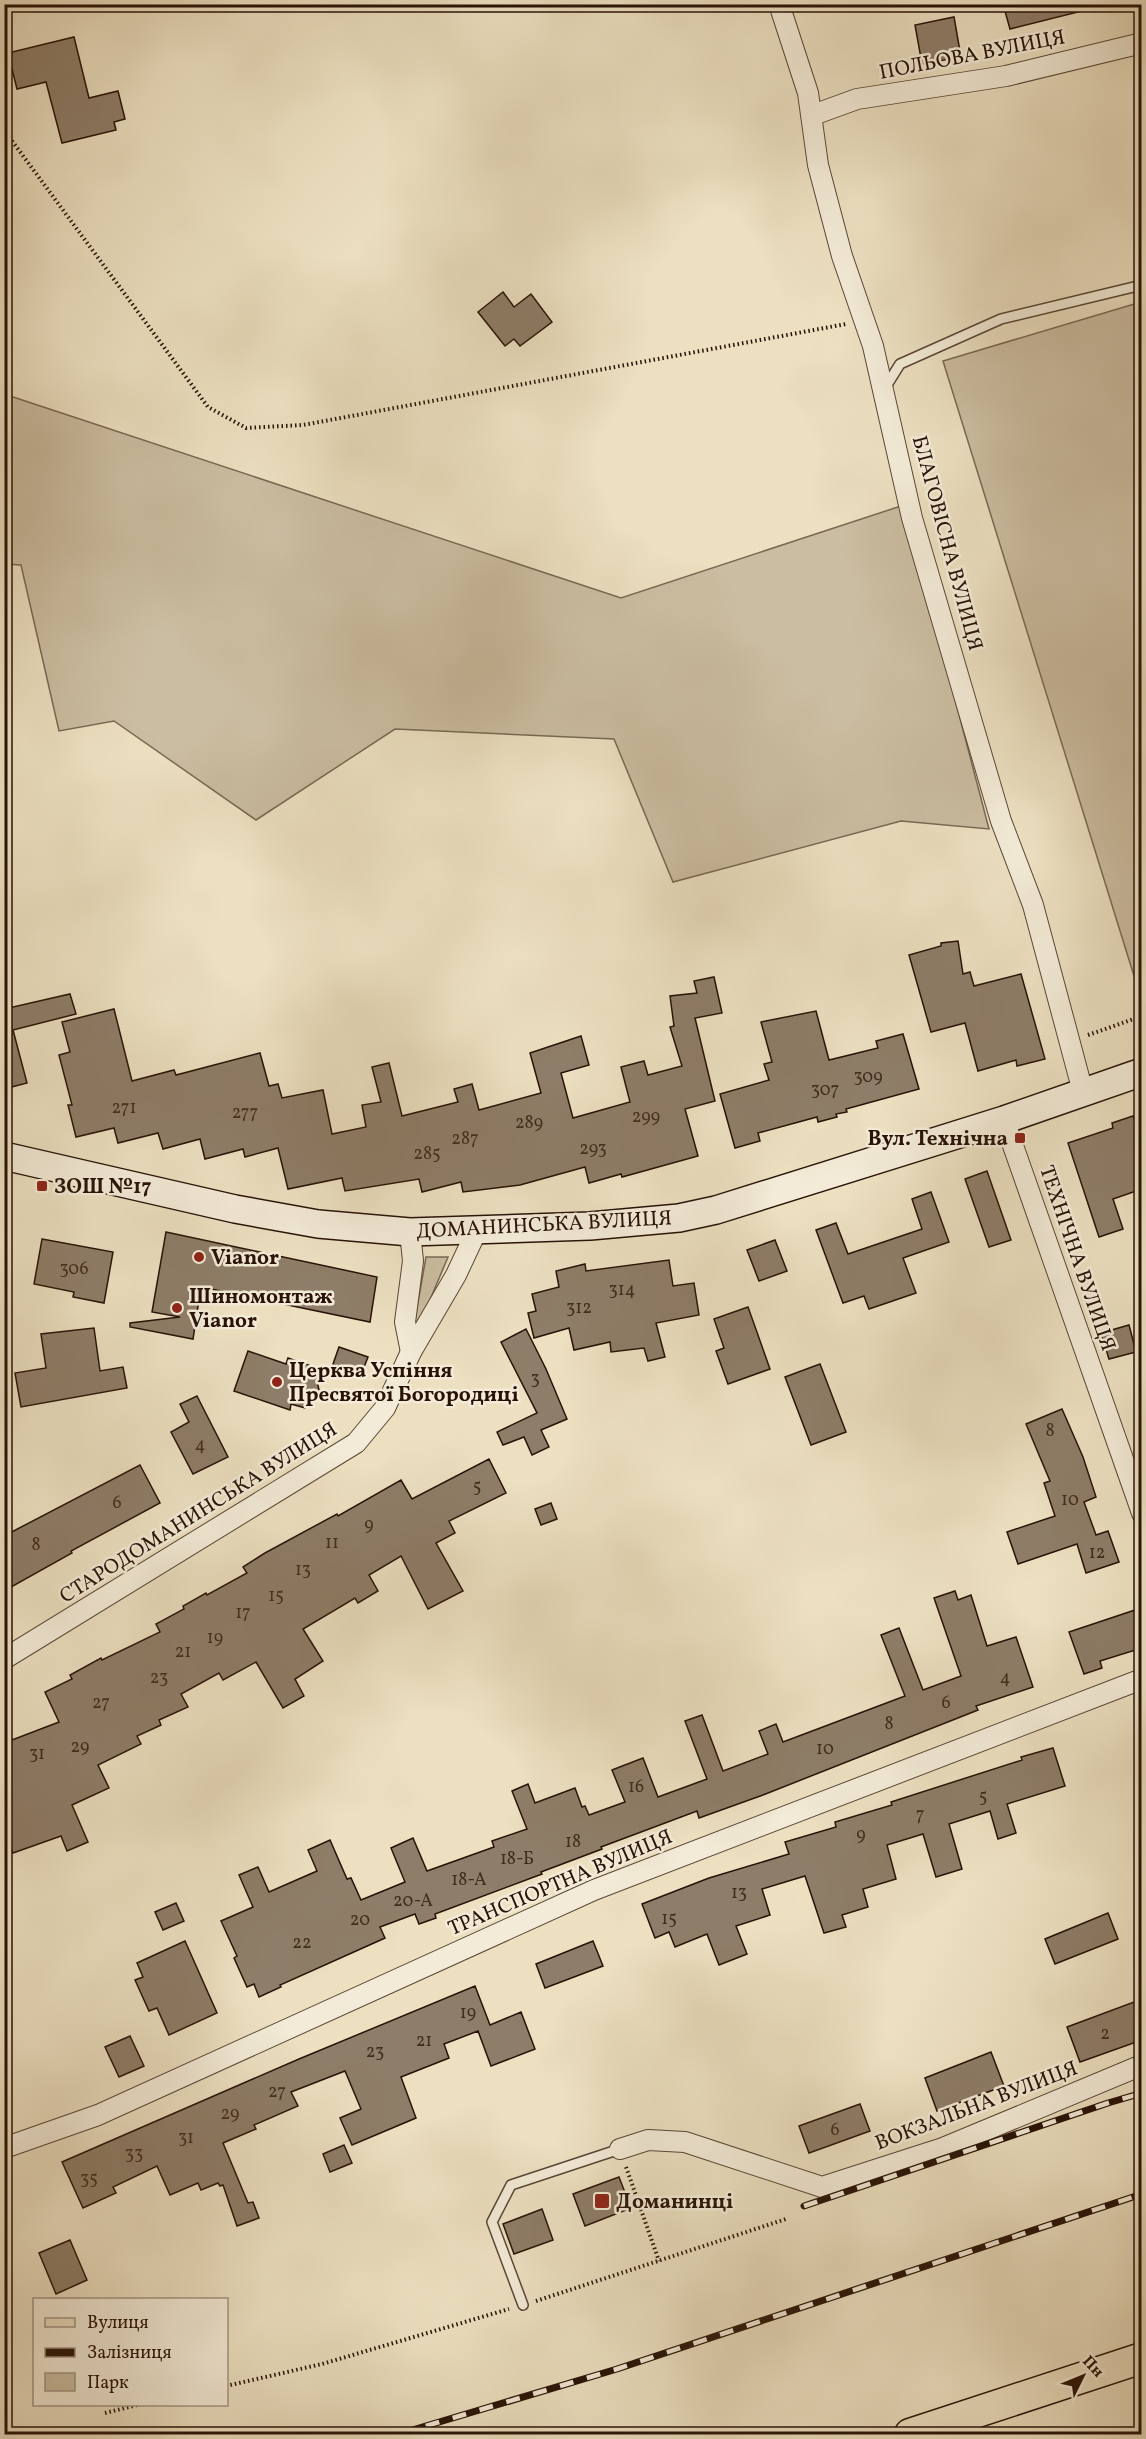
<svg xmlns="http://www.w3.org/2000/svg" width="1146" height="2439" viewBox="0 0 1146 2439" font-family="Vollkorn,serif">
<rect width="100%" height="100%" fill="#ece0c1"/>
<filter id="stains"><feTurbulence type="fractalNoise" baseFrequency=".00333" numOctaves="4"/><feColorMatrix values="0 0 0 0 .2 0 0 0 0 .09 0 0 0 0 .02 0 0 0 .5 -.17"/></filter>
<radialGradient id="worn" r=".72"><stop offset=".6" stop-color="#630" stop-opacity="0"/><stop offset="1" stop-color="#630" stop-opacity=".3"/></radialGradient>
<g fill="#cbbda1" stroke="#7a6854" stroke-width="1.5">
<polygon points="1141,302 1142,991 1139,992 943,361"/>
<polygon points="4,394 621,598 904,505 989,829 901,821 673,882 614,739 395,729 256,820 114,721 59,731 21,565 5,564"/>
<polygon points="426,1257 448,1257 419,1326 414,1325"/>
</g>
<g fill="#8e7d68" stroke="#281207" stroke-width="1.5">
<polygon points="1003,4 1081,4 1082,11 1010,29"/>
<polygon points="954,17 961,57 922,64 915,25"/>
<polygon points="74,37 89,98 118,91 125,119 114,122 116,130 62,143 46,82 17,89 8,53"/>
<polygon points="503,292 514,307 531,294 552,322 520,346 514,339 505,346 478,312"/>
<polygon points="958,941 963,974 970,972 974,986 1021,974 1045,1059 1017,1066 1016,1060 978,1071 965,1023 931,1032 909,955 941,946 941,943"/>
<polygon points="714,977 722,1013 695,1018 715,1101 685,1109 698,1156 622,1177 621,1174 589,1183 585,1167 520,1185 463,1192 461,1182 422,1192 419,1179 345,1191 342,1178 288,1189 278,1148 245,1157 243,1149 205,1159 200,1139 163,1149 158,1133 118,1143 114,1128 76,1137 68,1105 72,1105 59,1055 70,1052 62,1022 114,1009 132,1081 174,1070 176,1075 260,1053 269,1086 278,1084 282,1098 323,1090 332,1134 366,1127 362,1105 381,1102 372,1067 389,1063 402,1116 458,1102 454,1089 472,1084 479,1110 541,1093 530,1053 581,1036 589,1065 561,1073 573,1118 630,1102 621,1067 644,1061 648,1075 682,1066 670,1027 674,1026 670,996 697,993 694,981"/>
<polygon points="70,994 76,1014 13,1030 27,1083 4,1089 4,1009"/>
<polygon points="816,1011 829,1060 878,1048 876,1041 903,1034 919,1089 846,1109 847,1112 836,1114 837,1117 818,1122 817,1117 758,1133 760,1141 735,1148 720,1094 769,1080 764,1064 772,1062 761,1022"/>
<polygon points="1133,1116 1142,1143 1142,1189 1113,1199 1123,1229 1099,1237 1068,1143 1113,1128 1112,1123"/>
<polygon points="987,1171 1011,1240 989,1247 965,1179"/>
<polygon points="931,1192 949,1242 903,1258 916,1293 869,1309 864,1296 843,1303 816,1230 836,1223 848,1254 922,1229 912,1199"/>
<polygon points="166,1232 377,1277 370,1322 201,1287 193,1339 130,1327 130,1323 180,1317 152,1312"/>
<polygon points="42,1239 113,1252 104,1303 73,1297 74,1292 34,1284"/>
<polygon points="775,1240 787,1271 759,1281 747,1250"/>
<polygon points="669,1260 673,1286 694,1283 699,1315 656,1323 665,1357 648,1361 644,1348 611,1352 610,1342 574,1350 569,1328 534,1338 528,1313 536,1311 532,1294 559,1287 556,1271 585,1264 586,1271"/>
<polygon points="748,1307 770,1369 728,1384 716,1351 724,1348 714,1319"/>
<polygon points="1129,1325 1136,1352 1109,1359 1101,1333"/>
<polygon points="94,1328 100,1371 123,1367 127,1388 21,1407 15,1373 46,1368 41,1334"/>
<polygon points="526,1329 546,1369 567,1419 541,1430 549,1447 532,1455 524,1437 503,1445 497,1432 537,1413 501,1342"/>
<polygon points="339,1347 368,1357 361,1375 333,1364"/>
<polygon points="248,1351 286,1364 288,1358 314,1367 319,1390 317,1398 305,1408 291,1404 290,1410 234,1391"/>
<polygon points="820,1364 846,1432 811,1445 785,1377"/>
<polygon points="197,1396 228,1457 193,1474 171,1432 189,1422 180,1404"/>
<polygon points="1062,1409 1083,1457 1096,1497 1084,1502 1096,1535 1108,1531 1119,1562 1086,1573 1077,1544 1018,1564 1007,1532 1055,1516 1044,1483 1050,1481 1026,1424"/>
<polygon points="489,1459 506,1493 449,1521 455,1533 436,1543 463,1591 428,1609 401,1556 369,1575 378,1591 358,1603 355,1598 303,1629 323,1661 295,1679 304,1696 283,1708 256,1662 223,1680 219,1673 181,1694 188,1707 159,1720 161,1725 137,1736 141,1744 98,1765 109,1788 72,1805 88,1842 67,1851 61,1836 13,1853 4,1830 4,1743 59,1722 45,1692 72,1679 70,1675 101,1658 102,1660 160,1632 156,1624 184,1609 183,1606 206,1593 207,1595 247,1573 243,1567 265,1553 337,1514 338,1516 401,1480 412,1499"/>
<polygon points="140,1465 160,1503 71,1551 72,1553 4,1591 4,1536"/>
<polygon points="551,1503 557,1519 541,1525 535,1509"/>
<polygon points="955,1591 958,1600 971,1595 987,1646 1016,1637 1033,1687 976,1706 978,1710 763,1795 699,1818 697,1811 601,1847 602,1849 541,1872 542,1874 435,1914 436,1918 419,1924 415,1914 380,1927 385,1938 280,1985 281,1987 259,1997 254,1984 247,1987 234,1958 237,1956 221,1921 253,1907 239,1875 258,1867 269,1892 317,1871 308,1850 330,1840 347,1879 351,1878 361,1900 405,1882 391,1848 413,1838 427,1871 494,1847 492,1841 527,1829 512,1791 528,1784 535,1803 575,1788 582,1807 585,1806 589,1815 625,1802 612,1770 643,1758 658,1797 707,1779 685,1721 702,1715 723,1771 768,1754 759,1731 776,1724 783,1742 905,1696 881,1635 899,1628 923,1690 961,1676 934,1598"/>
<polygon points="1135,1610 1142,1632 1142,1648 1100,1661 1102,1668 1084,1674 1069,1632"/>
<polygon points="1053,1748 1065,1786 1007,1804 1016,1833 998,1839 990,1811 949,1824 962,1869 936,1877 923,1834 887,1845 896,1879 863,1889 868,1907 842,1915 846,1927 824,1933 805,1876 762,1889 770,1915 736,1926 747,1954 719,1965 707,1934 675,1947 669,1932 655,1938 642,1904 709,1878 789,1854 785,1842 836,1827 835,1822 892,1805 891,1802 1022,1760 1021,1757"/>
<polygon points="176,1903 184,1921 163,1930 155,1912"/>
<polygon points="1108,1913 1118,1939 1055,1964 1045,1939"/>
<polygon points="185,1941 217,2013 169,2035 157,2008 149,2011 135,1980 143,1977 137,1963"/>
<polygon points="593,1941 603,1966 545,1988 536,1964"/>
<polygon points="475,1986 490,2025 521,2012 535,2049 491,2066 478,2031 444,2044 449,2058 401,2077 416,2118 352,2145 340,2118 361,2109 345,2071 291,2092 298,2106 254,2125 256,2129 223,2143 248,2203 253,2202 259,2218 237,2226 223,2185 220,2186 218,2183 201,2190 198,2183 170,2195 157,2166 113,2187 116,2193 83,2208 62,2162 299,2059"/>
<polygon points="1142,1999 1142,2040 1080,2062 1067,2027"/>
<polygon points="130,2036 144,2066 119,2077 105,2047"/>
<polygon points="991,2052 1004,2086 937,2111 925,2078"/>
<polygon points="860,2104 870,2131 809,2153 799,2126"/>
<polygon points="344,2145 352,2163 330,2172 323,2154"/>
<polygon points="619,2177 631,2208 585,2226 573,2194"/>
<polygon points="542,2209 553,2240 514,2254 503,2224"/>
<polygon points="70,2240 87,2280 56,2294 39,2253"/>
</g>
<g fill="none" stroke-linecap="round" stroke-linejoin="round">
<defs>
<g id="lane">
<polyline points="885,388 900,364 1001,319 1142,285"/>
<polyline points="523,2305 492,2222 511,2185 620,2149"/>
</g>
<g id="street">
<polyline points="779,4 808,93 818,165 842,256 873,346 912,518 1001,821 1033,905 1083,1092"/>
<polyline points="813,115 857,99 1006,76 1142,43"/>
<polyline points="1004,1120 1142,1513"/>
<polyline points="410,1232 413,1261 405,1322 411,1352"/>
<polyline points="4,1659 356,1443 385,1408 411,1352 456,1275 477,1230"/>
<polyline points="4,2148 98,2115 594,1890 1142,1679"/>
<polyline points="620,2149 648,2140 685,2142 822,2187 943,2148 1142,2065"/>
</g>
<polyline id="secondary" points="4,1156 235,1209 318,1224 410,1232 590,1226 679,1218 716,1210 1004,1120 1142,1072"/>
<polyline id="primary" points="910,2434 1142,2358"/>
</defs>
<use href="#lane" stroke="#594636" stroke-width="12"/>
<use href="#street" stroke="#594636" stroke-width="22"/>
<use href="#secondary" stroke="#281207" stroke-width="30"/>
<use href="#primary" stroke="#281207" stroke-width="33"/>
<g stroke="#281207" stroke-width="4" stroke-dasharray="1.5 3" stroke-linecap="butt">
<polyline points="4,130 208,407 246,428 303,425 846,324"/>
<polyline points="1088,1035 1142,1016"/>
<polyline points="626,2167 659,2261"/>
<polyline points="536,2301 786,2219"/>
<polyline points="226,2386 322,2364 509,2309"/>
<polyline points="105,2413 141,2404"/>
</g>
<use href="#lane" stroke="#f3ebd7" stroke-width="9"/>
<use href="#street" stroke="#f3ebd7" stroke-width="20"/>
<use href="#secondary" stroke="#f3ebd7" stroke-width="27"/>
<use href="#primary" stroke="#ece0c1" stroke-width="30"/>
<defs>
<g id="rail">
<polyline points="804,2206 1108,2103 1142,2093"/>
<polyline points="399,2434 617,2369 1142,2194"/>
</g>
</defs>
<use href="#rail" stroke="#281207" stroke-width="7"/>
<use href="#rail" stroke="#f3ebd7" stroke-width="4.5" stroke-dasharray="14" stroke-linecap="butt"/>
</g>
<g fill="#8f2418" stroke="#f3ebd7" stroke-width="2">
<rect x="1014" y="1132" width="12" height="12" rx="3"/>
<rect x="36" y="1180" width="12" height="12" rx="3"/>
<circle cx="199" cy="1257" r="6"/>
<circle cx="177" cy="1308" r="6"/>
<circle cx="277" cy="1382" r="6"/>
<rect x="594" y="2193" width="16" height="16" rx="3"/>
</g>
<g text-anchor="middle" stroke-width="5" stroke-linejoin="round" paint-order="stroke">
<g font-size="18" fill="#422d1f">
<text x="868" y="1082">309</text>
<text x="825" y="1095">307</text>
<text x="124" y="1113">271</text>
<text x="245" y="1118">277</text>
<text x="646" y="1122">299</text>
<text x="529" y="1128">289</text>
<text x="465" y="1144">287</text>
<text x="593" y="1154">293</text>
<text x="427" y="1159">285</text>
<text x="74" y="1274">306</text>
<text x="622" y="1295">314</text>
<text x="579" y="1313">312</text>
<text x="535" y="1384">3</text>
<text x="1050" y="1436">8</text>
<text x="200" y="1450">4</text>
<text x="477" y="1492">5</text>
<text x="1070" y="1505">10</text>
<text x="117" y="1508">6</text>
<text x="369" y="1530">9</text>
<text x="332" y="1548">11</text>
<text x="36" y="1550">8</text>
<text x="1097" y="1558">12</text>
<text x="303" y="1575">13</text>
<text x="276" y="1601">15</text>
<text x="243" y="1618">17</text>
<text x="215" y="1643">19</text>
<text x="183" y="1657">21</text>
<text x="159" y="1683">23</text>
<text x="1005" y="1683">4</text>
<text x="101" y="1708">27</text>
<text x="946" y="1708">6</text>
<text x="889" y="1729">8</text>
<text x="80" y="1752">29</text>
<text x="825" y="1754">10</text>
<text x="37" y="1759">31</text>
<text x="636" y="1792">16</text>
<text x="983" y="1802">5</text>
<text x="920" y="1820">7</text>
<text x="861" y="1840">9</text>
<text x="573" y="1847">18</text>
<text x="517" y="1864">18-Б</text>
<text x="469" y="1885">18-A</text>
<text x="739" y="1898">13</text>
<text x="413" y="1906">20-А</text>
<text x="669" y="1924">15</text>
<text x="360" y="1925">20</text>
<text x="302" y="1948">22</text>
<text x="468" y="2018">19</text>
<text x="1105" y="2039">2</text>
<text x="424" y="2046">21</text>
<text x="375" y="2057">23</text>
<text x="277" y="2097">27</text>
<text x="230" y="2119">29</text>
<text x="835" y="2135">6</text>
<text x="186" y="2143">31</text>
<text x="134" y="2159">33</text>
<text x="89" y="2184">35</text>
</g>
<g font-size="21" fill="#281207" stroke="#f3ebd7">
<text transform="translate(972 54) rotate(-11)" y="7">ПОЛЬОВА ВУЛИЦЯ</text>
<text transform="translate(948 543) rotate(75)" y="7">БЛАГОВІСНА ВУЛИЦЯ</text>
<text transform="translate(544 1224) rotate(-3)" y="7">ДОМАНИНСЬКА ВУЛИЦЯ</text>
<text transform="translate(1078 1258) rotate(71)" y="7">ТЕХНІЧНА ВУЛИЦЯ</text>
<text transform="translate(198 1512) rotate(-32)" y="7">СТАРОДОМАНИНСЬКА ВУЛИЦЯ</text>
<text transform="translate(560 1882) rotate(-23)" y="7">ТРАНСПОРТНА ВУЛИЦЯ</text>
<text transform="translate(976 2105) rotate(-21)" y="7">ВОКЗАЛЬНА ВУЛИЦЯ</text>
</g>
<g font-size="21" font-weight="bold" fill="#281207" stroke="#f3ebd7" text-anchor="start">
<text x="1008" y="1145" text-anchor="end">Вул. Технічна</text>
<text x="54" y="1193">ЗОШ №17</text>
<text x="211" y="1264">Vianor</text>
<text x="189" y="1303">Шиномонтаж<tspan x="189" dy="24">Vianor</tspan></text>
<text x="289" y="1377">Церква Успіння<tspan x="289" dy="24">Пресвятої Богородиці</tspan></text>
<text x="616" y="2208">Доманинці</text>
</g>
</g>
<rect width="1146" height="2439" fill="none" stroke="#ece0c1" stroke-width="24"/>
<rect x="6" y="6" width="1134" height="2427" fill="none" stroke="#281207" stroke-width="3"/>
<rect x="12" y="12" width="1122" height="2415" fill="none" stroke="#281207" stroke-width="1.5"/>
<rect x="33" y="2298" width="195" height="108" fill="#f3ebd7" stroke="#a29484" stroke-width="1.5"/>
<rect x="45" y="2318" width="30" height="9" fill="#ece0c1" stroke="#a29484" stroke-width="1.5"/>
<text x="87" y="2328" font-size="18" fill="#281207">Вулиця</text>
<rect x="45" y="2348" width="30" height="9" fill="#281207" stroke="#a29484" stroke-width="1.5"/>
<text x="87" y="2358" font-size="18" fill="#281207">Залізниця</text>
<rect x="45" y="2373" width="30" height="18" fill="#cbbda1" stroke="#a29484" stroke-width="1.5"/>
<text x="87" y="2388" font-size="18" fill="#281207">Парк</text>
<g transform="translate(1083 2376) rotate(47)" stroke="#f3ebd7" stroke-width="4.5" paint-order="stroke">
<path d="M0-4.5L10 22L0 15L-10 22Z" fill="#281207"/>
<text y="-9" font-size="16" font-weight="bold" text-anchor="middle" fill="#281207">Пн</text>
</g>
<rect width="100%" height="100%" filter="url(#stains)"/>
<rect width="100%" height="100%" fill="url(#worn)"/>
</svg>
